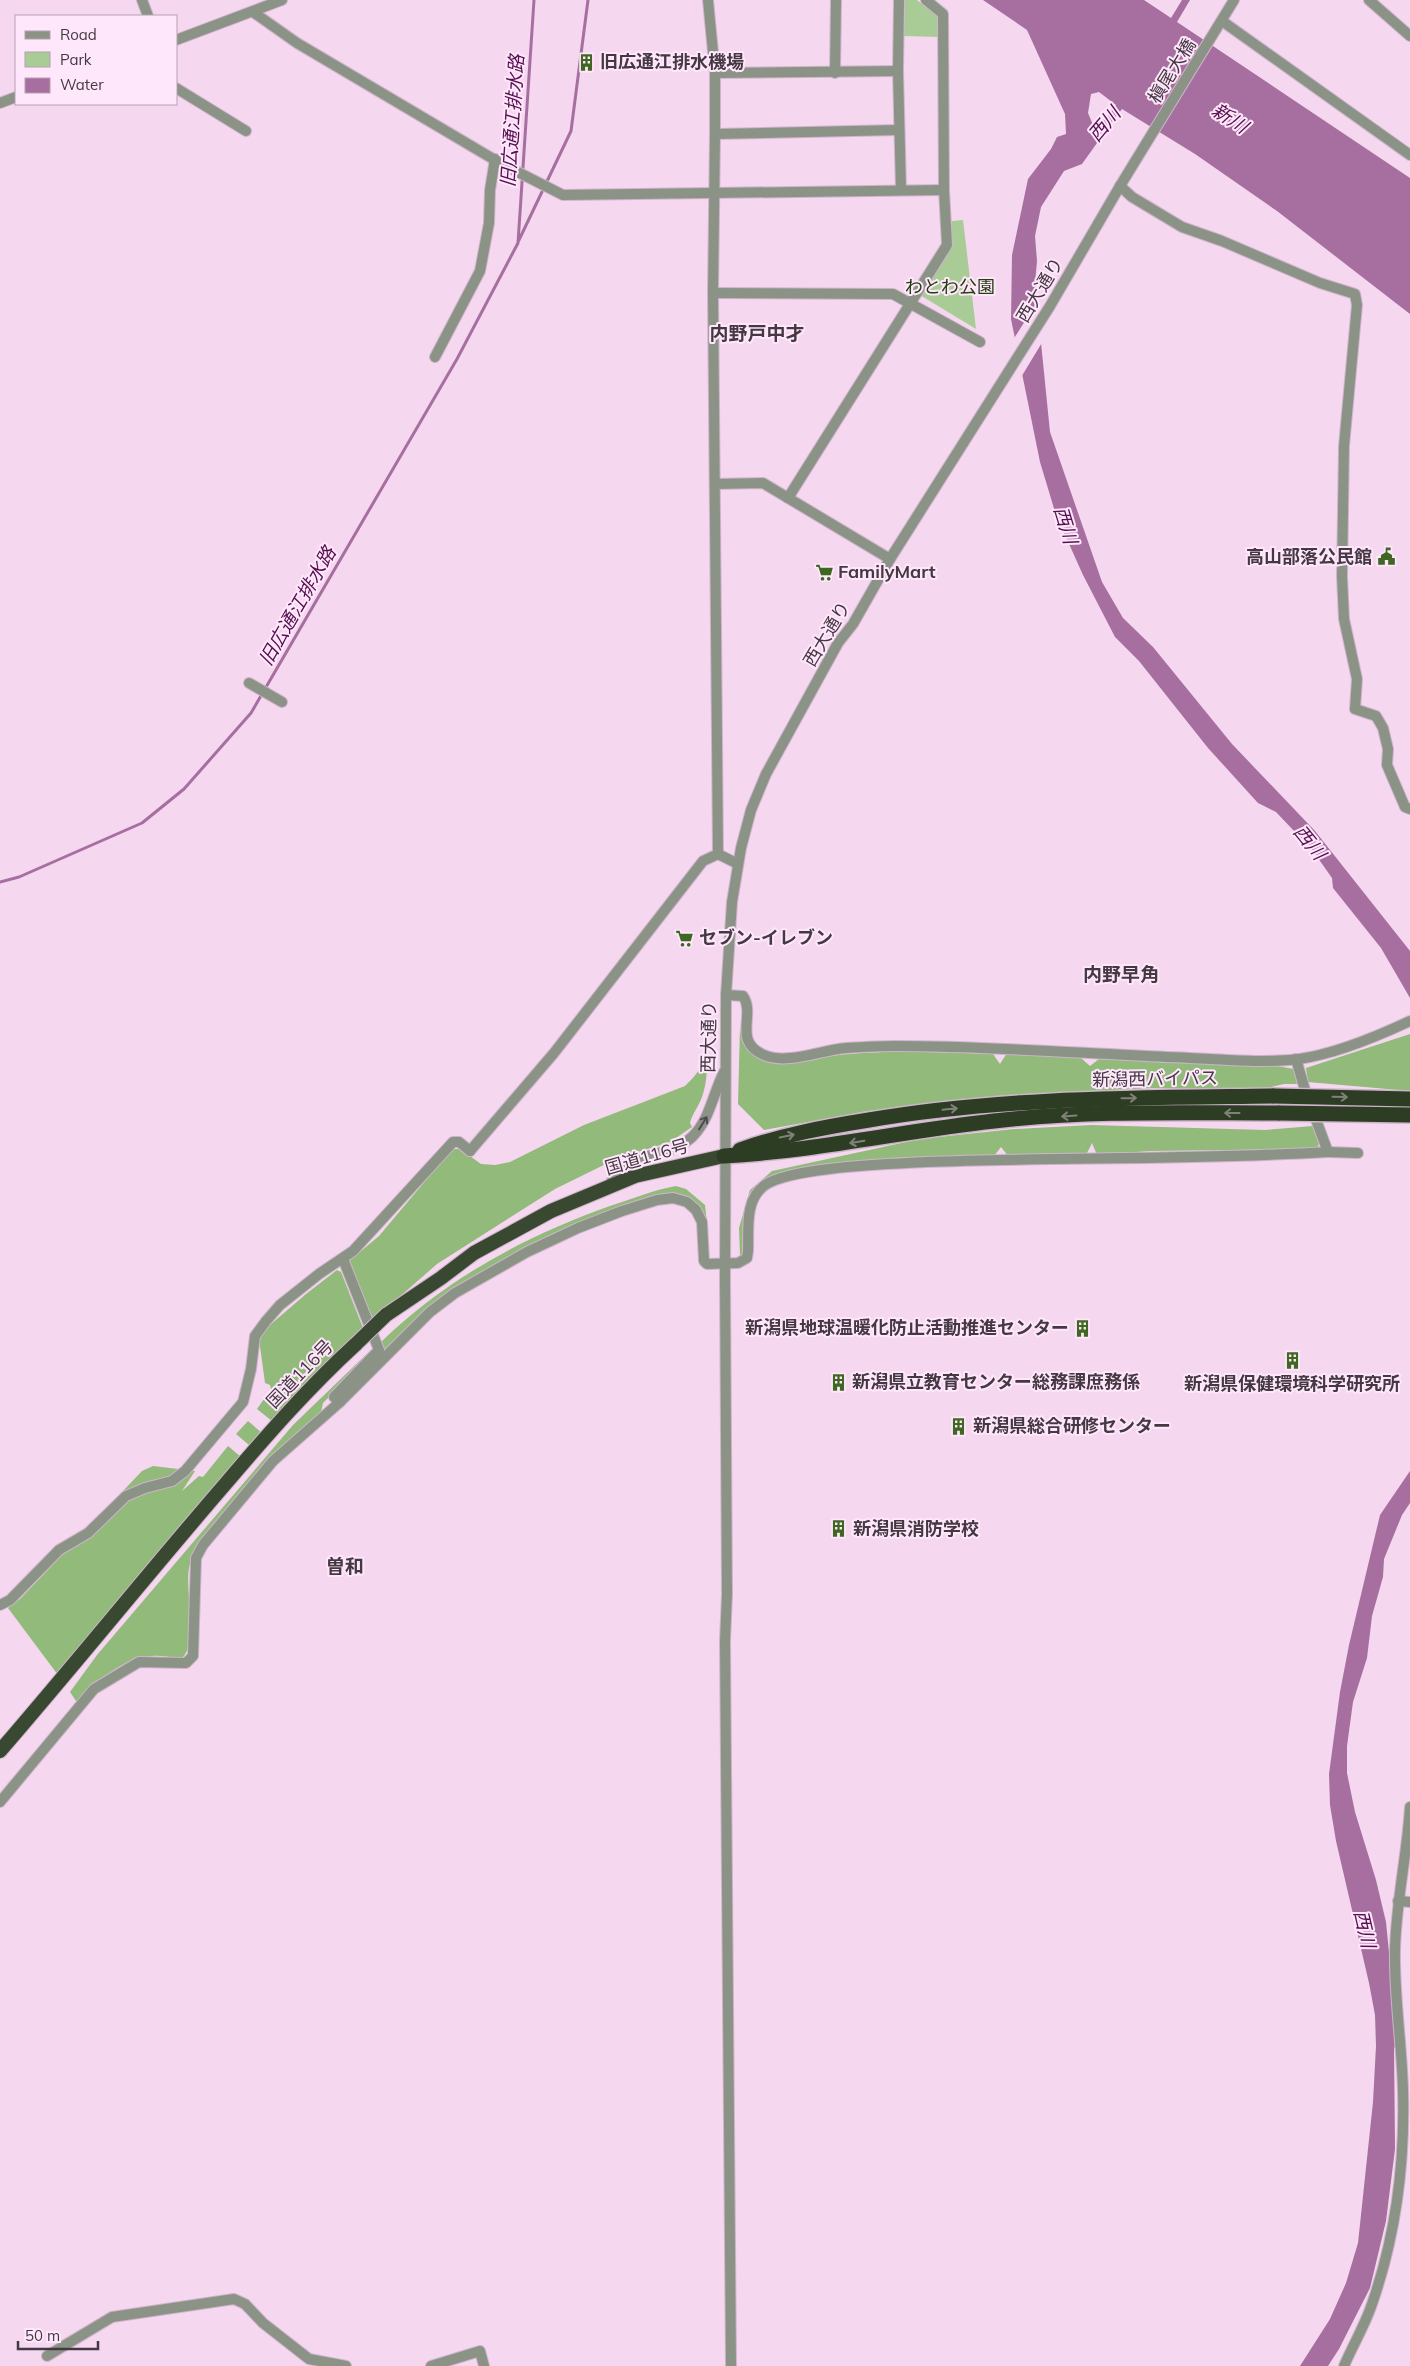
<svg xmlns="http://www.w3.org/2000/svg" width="1410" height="2366" viewBox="0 0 1410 2366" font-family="Mulish,'Noto Sans JP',sans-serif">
<rect width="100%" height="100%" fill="#f5d7f0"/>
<g fill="#a9cc96">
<polygon points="905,0 917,0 939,18 939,37 904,36"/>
<polygon points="963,220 976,329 920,295 952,245 952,221"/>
</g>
<g fill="#92ba7b">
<path d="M 740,1027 C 741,1044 751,1058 769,1061 C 786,1065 807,1062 822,1058 C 836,1054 866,1053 883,1052 C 919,1051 957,1053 993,1054 L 1000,1064 L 1007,1053 L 1081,1058 L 1090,1066 L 1099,1059 L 1175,1063 L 1271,1065 L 1294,1069 L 1298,1084 L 1284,1084 L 1258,1090 L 1153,1088 L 1007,1095 L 868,1111 L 764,1130 L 738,1104 Z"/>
<polygon points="1410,1034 1410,1091 1308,1082 1306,1068"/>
<path d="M 707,1046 C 707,1064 708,1080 702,1097 C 699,1106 692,1114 690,1123 L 692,1127 L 670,1142 L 618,1158 L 555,1189 L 437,1264 L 372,1321 L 349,1261 L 379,1236 L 452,1149 L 460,1149 L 481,1164 L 495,1165 L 510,1162 L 584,1125 L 685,1086 C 699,1073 704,1064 707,1046 Z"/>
<polygon points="1091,1125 1265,1130 1313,1126 1319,1142 1318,1147 1315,1149 1150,1151 1097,1155 1092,1143 1086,1155 1008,1156 1001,1147 994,1156 891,1158 774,1176 758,1185 748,1202 743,1256 740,1256 739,1228 750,1190 772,1171 920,1139 1014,1129"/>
<path d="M 676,1186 L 686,1189 L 705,1205 L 707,1223 L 701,1208 L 687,1196 L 679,1194 L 666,1193 L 626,1206 L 488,1269 L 386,1352 L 381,1342 C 446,1279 525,1236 610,1206 C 632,1199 653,1190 676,1186 Z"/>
<polygon points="337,1270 341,1272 363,1328 272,1421 257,1409 271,1389 270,1385 265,1383 259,1339 263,1331 306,1294"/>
<path d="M 375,1346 L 373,1354 L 323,1403 L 320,1416 L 194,1553 C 192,1558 190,1563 189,1568 C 185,1590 198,1642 183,1657 C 173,1659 163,1655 152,1656 C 120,1659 98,1681 78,1704 L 70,1692 L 97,1655 L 293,1425 Z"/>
<polygon points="248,1421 262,1433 249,1445 236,1434"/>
<polygon points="228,1446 241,1457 58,1675 8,1608 21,1598 142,1471 153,1466 195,1471 182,1491 199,1476 203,1477"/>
</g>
<g fill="#a76fa0" fill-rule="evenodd">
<path d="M 983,0 L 1144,0 L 1171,18 L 1182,0 L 1190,0 L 1177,22 L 1410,178 L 1410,314 L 1277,211 L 1195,154 L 1122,109 L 1112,122 L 1112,127 L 1107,129 L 1082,164 L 1064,171 L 1041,207 L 1035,236 L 1037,261 L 1035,283 L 1050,432 L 1102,582 L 1123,618 L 1153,647 L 1232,744 L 1315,831 L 1410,951 L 1410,998 L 1381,948 L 1333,888 L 1332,878 L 1313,851 L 1276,812 L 1258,803 L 1208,748 L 1139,661 L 1115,637 L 1083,575 L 1056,515 L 1040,462 L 1011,319 L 1012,255 L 1028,179 L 1051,149 L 1057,137 L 1066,134 L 1065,114 L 1027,30 ZM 1099,92 L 1116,105 L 1105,119 L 1093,125 L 1088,113 L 1091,94 Z"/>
<polygon points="1410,1471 1410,1503 1402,1515 1384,1559 1383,1577 1372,1616 1367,1658 1353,1702 1347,1746 1347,1773 1355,1812 1376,1880 1386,1922 1398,2043 1394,2048 1395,2149 1386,2221 1370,2288 1339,2349 1328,2366 1300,2366 1330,2319 1346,2283 1358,2243 1373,2102 1376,2046 1375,2015 1369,1983 1336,1841 1330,1805 1329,1774 1340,1692 1349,1645 1380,1515"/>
</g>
<polygon fill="#f5d7f0" points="1039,299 1043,341 1020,379 1013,340"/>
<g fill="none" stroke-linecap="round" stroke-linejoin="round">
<g stroke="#a76fa0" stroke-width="3">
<polyline points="519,240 571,131 588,0"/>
<polyline points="0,882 19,877 142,823 184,789 251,713 457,359 518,243 534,0"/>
</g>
<defs>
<g id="minor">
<polyline points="142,0 148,16"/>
<polyline points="708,0 715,73 715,134 713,293 718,854 738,864"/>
<polyline points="899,0 898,71 901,190"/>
<polyline points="1369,0 1410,36"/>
<polyline points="253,12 297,43 500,163 563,195 944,190"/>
<polyline points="1222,21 1410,155"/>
<polyline points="176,40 282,0"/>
<polyline points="715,73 898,71"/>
<polyline points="835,73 836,0"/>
<polyline points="176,88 246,131"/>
<polyline points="0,103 16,97"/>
<polyline points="715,134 898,130"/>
<polyline points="1120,186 1132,197 1182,227 1222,241 1320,283 1355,294 1357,305 1344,446 1342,576 1344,619 1357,679 1355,709 1376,716 1383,728 1388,749 1387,765 1405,807 1410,809"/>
<polyline points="713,293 893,294 980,342"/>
<polyline points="435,357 480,271 489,223 490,190 495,159"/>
<polyline points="715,484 763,483 890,559"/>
<polyline points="788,498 947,245 944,190 943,14 926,0"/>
<polyline points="249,683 282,702"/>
<path d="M 726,995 L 743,996 C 756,1015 732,1041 764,1055 C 787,1065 821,1050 846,1048 C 862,1047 879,1046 895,1046 C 986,1046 1076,1053 1167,1057 C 1208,1058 1259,1064 1299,1059 C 1335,1054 1378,1036 1410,1021"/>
<polyline points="1328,1152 1358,1153"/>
<polyline points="725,1281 727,1594 725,1641 731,2366"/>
<polyline points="340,1402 334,1397 379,1350 343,1259"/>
<polyline points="0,1605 10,1600 59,1550 88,1533 126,1496 145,1488 172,1481 185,1471 243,1402 251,1369 255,1336 266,1321 280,1305 319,1274 353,1251 453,1142 459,1142 470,1151"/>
<path d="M 0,1802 L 94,1689 L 139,1662 L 186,1663 L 193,1656 L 196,1558 L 203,1545 L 273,1461 L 340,1402 L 430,1312 L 455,1293 L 527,1252 L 578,1228 L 622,1211 L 657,1200 L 673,1198 L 687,1202 L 696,1210 L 702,1222 L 704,1261 L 707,1264 L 738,1263 L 747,1258 L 748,1251 C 749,1229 744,1200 765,1185 C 791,1167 891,1164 925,1162 C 1059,1157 1194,1160 1328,1152 L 1305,1090 L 1296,1059"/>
<polyline points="1398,1901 1410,1902"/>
<polyline points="47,2356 112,2317 234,2299 245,2304 263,2323 309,2359 346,2366"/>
<polyline points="431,2366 480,2351 484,2366"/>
</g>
<g id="tertiary">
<polyline points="470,1151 554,1053 703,861 718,854"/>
<path d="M 608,1186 C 616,1176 624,1165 636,1160 C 654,1153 677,1151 692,1137 C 710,1120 713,1093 724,1072"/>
<polyline points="725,1281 726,995 732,902 741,848 751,810 766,774 838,643 853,624 890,559 1050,306 1120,186 1234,0"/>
<path d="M 1344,2366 C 1353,2345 1365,2325 1372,2304 C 1396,2235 1405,2163 1403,2091 C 1402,2044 1394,1997 1395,1950 C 1396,1902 1407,1855 1410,1807"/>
</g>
<g id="trunk">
<polyline points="386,1315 441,1278 474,1253 551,1211 635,1176 724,1156"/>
<path d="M 0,1751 C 77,1662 150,1571 227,1482 C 268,1434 309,1387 356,1344"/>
</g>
<g id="motorway">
<path d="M 740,1150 C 782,1135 825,1127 869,1120 C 1003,1097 1139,1098 1274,1096"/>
<path d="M 724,1156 C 815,1151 903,1131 994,1121 C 1088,1110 1185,1113 1280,1113"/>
</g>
</defs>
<use href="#minor" stroke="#ceb4ca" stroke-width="12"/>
<use href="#tertiary" stroke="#ceb4ca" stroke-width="12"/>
<use href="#trunk" stroke="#ceb4ca" stroke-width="16"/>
<use href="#motorway" stroke="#ceb4ca" stroke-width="18"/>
<use href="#minor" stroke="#8b9387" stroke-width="10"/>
<use href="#tertiary" stroke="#8b9387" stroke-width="10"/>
<use href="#trunk" stroke="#394830" stroke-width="14"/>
<use href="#motorway" stroke="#2d3d24" stroke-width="15"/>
<defs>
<polyline id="trunk-bridge" points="356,1344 386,1315"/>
<g id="motorway-bridge">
<polyline points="1274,1096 1410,1099"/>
<polyline points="1280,1113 1410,1115"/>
</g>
</defs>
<use href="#trunk-bridge" stroke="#ceb4ca" stroke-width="16" stroke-linecap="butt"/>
<use href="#motorway-bridge" stroke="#ceb4ca" stroke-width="18" stroke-linecap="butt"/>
<use href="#trunk-bridge" stroke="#394830" stroke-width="14"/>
<use href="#motorway-bridge" stroke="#2d3d24" stroke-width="15"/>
</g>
<defs><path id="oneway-shaft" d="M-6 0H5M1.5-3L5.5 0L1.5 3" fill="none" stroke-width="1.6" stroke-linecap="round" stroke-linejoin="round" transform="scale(1.25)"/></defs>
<g stroke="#81817a">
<use href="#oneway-shaft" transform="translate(1340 1097) rotate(1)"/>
<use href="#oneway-shaft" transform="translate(1129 1098) rotate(-1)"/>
<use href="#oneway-shaft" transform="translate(950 1109) rotate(-6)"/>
<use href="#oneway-shaft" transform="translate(1232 1113) rotate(180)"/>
<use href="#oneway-shaft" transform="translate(1069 1116) rotate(176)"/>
<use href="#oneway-shaft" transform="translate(787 1136) rotate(-12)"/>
<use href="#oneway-shaft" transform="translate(857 1142) rotate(171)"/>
</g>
<use stroke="#524a50" href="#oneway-shaft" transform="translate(703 1123) rotate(-58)"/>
<defs>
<symbol id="building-bare" viewBox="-9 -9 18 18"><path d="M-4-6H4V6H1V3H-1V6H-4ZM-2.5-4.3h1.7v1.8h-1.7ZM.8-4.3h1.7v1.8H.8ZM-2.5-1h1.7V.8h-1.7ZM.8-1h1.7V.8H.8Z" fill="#3f6722" stroke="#ffe7fb" stroke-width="2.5" paint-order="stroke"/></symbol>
<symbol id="civic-bare" viewBox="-9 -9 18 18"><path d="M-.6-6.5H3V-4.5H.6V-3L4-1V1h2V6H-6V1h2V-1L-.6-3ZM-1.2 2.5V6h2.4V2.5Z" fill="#3f6722" stroke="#ffe7fb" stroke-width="2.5" paint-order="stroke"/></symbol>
<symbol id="supermarket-bare" viewBox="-9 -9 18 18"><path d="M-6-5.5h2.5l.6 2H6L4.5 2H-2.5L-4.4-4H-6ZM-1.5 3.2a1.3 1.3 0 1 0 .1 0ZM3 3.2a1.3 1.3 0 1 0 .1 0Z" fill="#3f6722" stroke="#ffe7fb" stroke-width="2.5" paint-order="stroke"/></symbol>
</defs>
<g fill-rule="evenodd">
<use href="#building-bare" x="574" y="50" width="25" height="25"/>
<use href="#civic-bare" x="1374" y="544" width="25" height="25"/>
<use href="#supermarket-bare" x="812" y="560" width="25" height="25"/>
<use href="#supermarket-bare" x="672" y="926" width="25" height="25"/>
<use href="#building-bare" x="1070" y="1316" width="25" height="25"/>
<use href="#building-bare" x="1280" y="1348" width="25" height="25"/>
<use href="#building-bare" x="826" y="1370" width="25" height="25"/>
<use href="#building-bare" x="946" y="1414" width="25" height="25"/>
<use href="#building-bare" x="826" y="1516" width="25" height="25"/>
</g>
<g text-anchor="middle" stroke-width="4" stroke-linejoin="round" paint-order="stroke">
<g font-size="18" font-weight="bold" fill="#443842" stroke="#ffe7fb" text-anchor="start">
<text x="600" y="68">旧広通江排水機場</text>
<text x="1372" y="563" text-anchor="end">高山部落公民館</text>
<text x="838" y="578">FamilyMart</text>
<text x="699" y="944">セブン-イレブン</text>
<text x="1069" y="1334" text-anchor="end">新潟県地球温暖化防止活動推進センター</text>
<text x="852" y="1388">新潟県立教育センター総務課庶務係</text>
<text x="1292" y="1390" text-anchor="middle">新潟県保健環境科学研究所</text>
<text x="973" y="1432">新潟県総合研修センター</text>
<text x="853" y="1535">新潟県消防学校</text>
</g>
<g font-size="18" fill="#443842" stroke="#ffe7fb">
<text transform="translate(1172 71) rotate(-58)" y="6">槇尾大橋</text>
<text transform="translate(1040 290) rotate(-59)" y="6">西大通り</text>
<text transform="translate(827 634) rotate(-59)" y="6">西大通り</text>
<text transform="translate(709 1037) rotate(-89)" y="6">西大通り</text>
<text transform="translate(1155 1079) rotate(-1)" y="6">新潟西バイパス</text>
<text transform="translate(647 1157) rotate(-16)" y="6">国道116号</text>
<text transform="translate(300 1374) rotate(-46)" y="6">国道116号</text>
</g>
<g font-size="18" fill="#243e11" stroke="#ffe7fb">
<text x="950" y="293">わとわ公園</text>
</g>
<g font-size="19" font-style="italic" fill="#561051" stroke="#ffe7fb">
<text transform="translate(1230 118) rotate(33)" y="7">新川</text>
<text transform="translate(512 121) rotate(-86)" y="7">旧広通江排水路</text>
<text transform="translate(1104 124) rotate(-50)" y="7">西川</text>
<text transform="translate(1066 525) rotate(73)" y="7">西川</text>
<text transform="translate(297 606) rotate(-60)" y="7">旧広通江排水路</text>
<text transform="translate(1310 842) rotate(51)" y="7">西川</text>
<text transform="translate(1365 1929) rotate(77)" y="7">西川</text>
</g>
<g font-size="19" font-weight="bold" fill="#443842" stroke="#ffe7fb">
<text x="757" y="340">内野戸中才</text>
<text x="1121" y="981">内野早角</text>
<text x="345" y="1573">曽和</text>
</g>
</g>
<rect x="15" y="15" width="162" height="90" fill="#ffe7fb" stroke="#b4a1b1"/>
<rect x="25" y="31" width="25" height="8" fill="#8b9387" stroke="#b4a1b1"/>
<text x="60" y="40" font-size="15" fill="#443842">Road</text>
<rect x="25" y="52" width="25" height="15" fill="#a9cc96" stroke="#b4a1b1"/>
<text x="60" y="65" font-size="15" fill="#443842">Park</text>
<rect x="25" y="78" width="25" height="15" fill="#a76fa0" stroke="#b4a1b1"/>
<text x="60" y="90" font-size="15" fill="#443842">Water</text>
<path d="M18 2341v8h80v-8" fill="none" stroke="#443842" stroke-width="2.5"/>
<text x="25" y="2341" font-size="15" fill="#443842" stroke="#ffe7fb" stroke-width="4" paint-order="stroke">50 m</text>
</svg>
